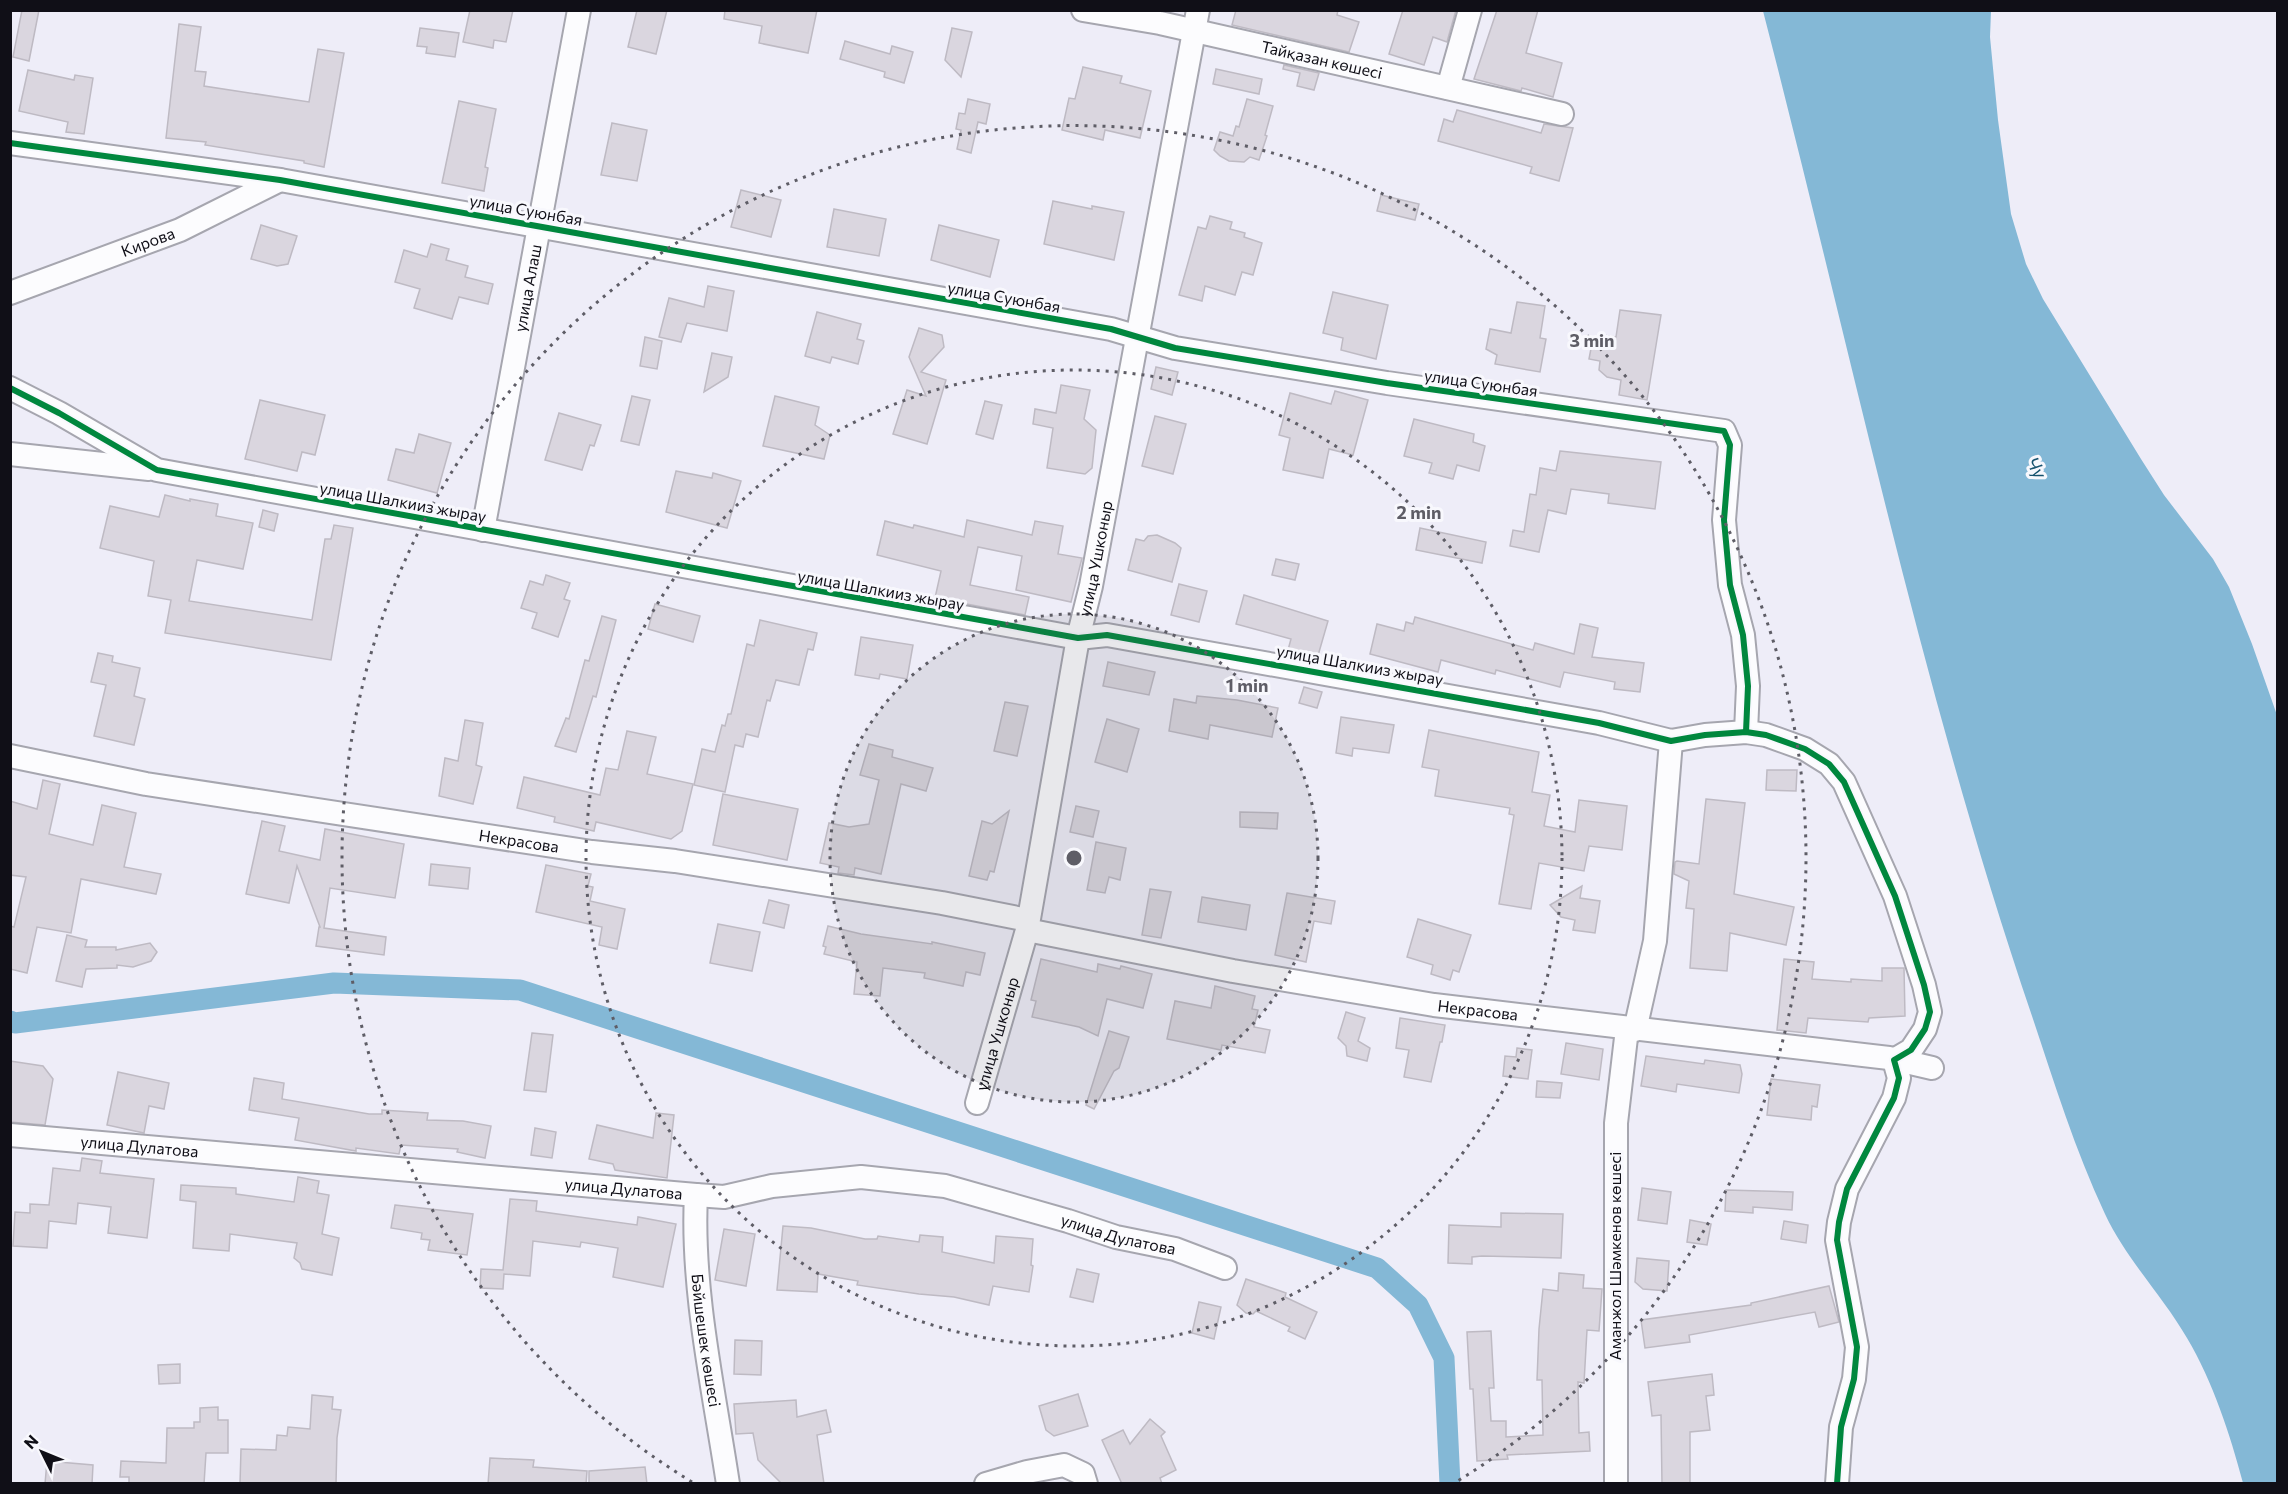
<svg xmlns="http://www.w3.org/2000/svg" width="2288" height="1494" viewBox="0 0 2288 1494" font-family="Commissioner,sans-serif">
<rect width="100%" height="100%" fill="#eeedf8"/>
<path fill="#84b8d6" d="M 1763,11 L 1991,11 L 1990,37 L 1998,120 L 2011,214 L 2026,264 L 2043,299 L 2141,459 L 2164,495 L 2213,559 L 2229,587 L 2252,644 L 2278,718 L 2277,1483 L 2243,1483 C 2230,1434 2213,1382 2187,1338 C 2162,1295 2126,1259 2105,1214 C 2075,1150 2054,1082 2032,1016 C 1920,687 1850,346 1763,11 Z"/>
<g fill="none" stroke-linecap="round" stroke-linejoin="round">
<polyline stroke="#84b8d6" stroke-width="21" points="10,1021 15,1023 334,983 520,990 1377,1268 1418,1305 1444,1358 1450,1484"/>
</g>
<g fill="#dad6df" stroke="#bebac3" stroke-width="1.5">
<polygon points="22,10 39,10 29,61 13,57"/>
<polygon points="470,10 513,10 506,42 494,40 493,48 463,42"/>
<polygon points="637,10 667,10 656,54 628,47"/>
<polygon points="725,10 817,10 808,53 759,43 762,26 724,19"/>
<polygon points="1236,10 1338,10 1337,15 1359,22 1349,52 1232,25"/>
<polygon points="1403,10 1456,10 1447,42 1433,37 1424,65 1389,54"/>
<polygon points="1497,10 1538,10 1526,53 1562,63 1553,97 1522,88 1521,91 1474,79"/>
<polygon points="179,24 201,27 195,71 206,72 204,86 309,102 318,49 344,53 324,167 304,163 304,161 205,145 206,142 166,138"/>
<polygon points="420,28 459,33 455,57 426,53 427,47 417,46"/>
<polygon points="952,28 972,32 961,77 945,60"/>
<polygon points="845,41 890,54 892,46 913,52 904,83 884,77 885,72 840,59"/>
<polygon points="1284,65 1319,73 1314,90 1297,86 1300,73 1283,69"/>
<polygon points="1083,67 1122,76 1120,83 1151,91 1140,138 1105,130 1103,140 1062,130 1069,98 1075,99"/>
<polygon points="1216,69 1262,79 1259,94 1213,84"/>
<polygon points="28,70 74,80 75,75 93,78 84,134 66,132 68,122 19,111"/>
<polygon points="968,99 990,104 986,124 978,122 971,153 957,149 961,130 956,129 959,113 965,114"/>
<polygon points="1247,99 1273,106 1265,135 1267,136 1259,160 1250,157 1244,162 1229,161 1220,156 1214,150 1220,132 1233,136 1236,126 1239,127"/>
<polygon points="459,101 496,109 485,167 488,168 484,191 442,183"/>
<polygon points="1457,110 1541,133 1544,124 1573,128 1559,181 1530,173 1532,167 1438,141 1444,119 1453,122"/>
<polygon points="612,123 647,130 637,181 601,175"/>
<polygon points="741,190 781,200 771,237 731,227"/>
<polygon points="1381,195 1419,204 1415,220 1377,211"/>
<polygon points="1053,201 1092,209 1092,206 1124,212 1114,260 1044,244"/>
<polygon points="834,209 886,219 879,256 827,247"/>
<polygon points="1210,216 1232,222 1230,229 1245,233 1244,237 1262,243 1253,275 1242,272 1235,295 1205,286 1202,301 1179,295 1198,227 1206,229"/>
<polygon points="261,225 297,236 288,264 277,266 251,259"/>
<polygon points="939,225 999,240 990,277 931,260"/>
<polygon points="431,244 449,249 446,260 468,266 465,277 493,284 488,304 459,297 452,319 414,308 420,289 395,282 404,250 427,257"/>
<polygon points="708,286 734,291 727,331 687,323 681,342 659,337 669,298 704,307"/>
<polygon points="1333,292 1388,305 1376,359 1341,350 1343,338 1323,333"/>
<polygon points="1517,302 1545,306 1540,338 1546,339 1540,372 1495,364 1497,355 1486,349 1490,329 1511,333"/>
<polygon points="1620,310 1661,315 1647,400 1619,395 1621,380 1607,377 1599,370 1600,361 1589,359 1593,338 1602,340 1603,335 1616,337"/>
<polygon points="817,312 861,324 857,339 864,341 858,364 832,357 830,363 805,356"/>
<polygon points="919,328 942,335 944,347 921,372 946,380 927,444 893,434 907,390 926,396 909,357"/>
<polygon points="645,337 662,341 657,369 640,366"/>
<polygon points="712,353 732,357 728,377 704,392"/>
<polygon points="1156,367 1178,372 1172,395 1151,389"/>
<polygon points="1061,385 1090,390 1084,419 1096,430 1092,468 1085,474 1047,468 1053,428 1033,424 1035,409 1056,413"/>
<polygon points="1335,391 1368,400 1353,455 1329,449 1323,478 1283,470 1290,438 1279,435 1290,393 1331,404"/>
<polygon points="632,396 650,400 639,445 621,441"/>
<polygon points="775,396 819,407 815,425 830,435 824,459 763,446"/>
<polygon points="260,400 325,415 315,455 302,452 297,471 245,459"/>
<polygon points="985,401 1002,405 993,439 976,434"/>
<polygon points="559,413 601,425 594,446 590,445 582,470 545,460"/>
<polygon points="1155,416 1186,424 1173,474 1142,466"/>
<polygon points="1414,419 1474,434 1473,442 1485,446 1479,471 1457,465 1453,479 1429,473 1432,463 1404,456"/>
<polygon points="419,434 451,443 437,493 388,480 396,449 414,453"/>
<polygon points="1560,451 1661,462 1655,509 1608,503 1609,494 1571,489 1566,514 1548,510 1539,552 1510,546 1513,530 1524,532 1530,494 1536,495 1540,468 1556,471"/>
<polygon points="676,471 712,478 713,473 741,481 727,528 666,512"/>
<polygon points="165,495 190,501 190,499 218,504 216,516 253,523 243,569 197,560 189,601 312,620 325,539 331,539 334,525 353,528 331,660 165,633 171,600 148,596 154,561 100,548 110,506 159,517"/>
<polygon points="263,510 278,514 274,531 259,527"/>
<polygon points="967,520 1032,535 1035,521 1063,526 1058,554 1082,558 1071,602 1016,590 1022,556 978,547 970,585 1029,597 1025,615 935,598 941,571 877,555 885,521 913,528 914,525 964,537"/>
<polygon points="1420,528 1486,542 1482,563 1416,550"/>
<polygon points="1157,535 1175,543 1181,548 1172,582 1128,570 1136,539 1144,541 1148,536"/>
<polygon points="1276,559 1299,564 1295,580 1272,575"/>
<polygon points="546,575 570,583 564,599 570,601 558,637 532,628 537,613 521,608 530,581 543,585"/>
<polygon points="1179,584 1207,591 1199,622 1171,615"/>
<polygon points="1244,595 1328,621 1317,659 1288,650 1291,639 1236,624"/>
<polygon points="655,604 700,616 693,642 648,629"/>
<polygon points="602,616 616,620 596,697 593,696 576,752 555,746 566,718 569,719 585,660 589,661"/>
<polygon points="1415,617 1533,650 1535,643 1574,654 1580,624 1598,628 1592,657 1644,663 1640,692 1614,689 1615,682 1564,672 1560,687 1496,670 1495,674 1441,660 1438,672 1370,654 1377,624 1404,631 1406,622 1413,624"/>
<polygon points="760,620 817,633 813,650 808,649 799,685 776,680 770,701 767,700 758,737 746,734 743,747 735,745 725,792 694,785 702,749 715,752 722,725 725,726 728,714 731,714 747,644 754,646"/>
<polygon points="861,637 913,645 907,679 880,674 879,679 855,675"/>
<polygon points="98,653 113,656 112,662 140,668 134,696 145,699 134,745 94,736 106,685 91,682"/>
<polygon points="1108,662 1155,672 1149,695 1103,686"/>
<polygon points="1304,687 1322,692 1317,708 1299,703"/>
<polygon points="1197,696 1237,700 1278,708 1272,737 1210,725 1208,739 1169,731 1174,699 1196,703"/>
<polygon points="1005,702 1028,706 1017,756 994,751"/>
<polygon points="1341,717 1394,725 1389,753 1353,748 1352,756 1336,753"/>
<polygon points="1107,719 1139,729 1127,772 1095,762"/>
<polygon points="465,720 483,723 476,765 482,767 473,804 439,796 445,758 458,761"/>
<polygon points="1429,730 1539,752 1532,792 1550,795 1544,826 1575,832 1579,800 1627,806 1622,850 1589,846 1584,871 1539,863 1531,909 1499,904 1514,815 1509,814 1510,808 1435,796 1439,770 1422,767"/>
<polygon points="627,731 656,737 647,774 693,784 682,831 671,839 596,822 594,831 554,822 555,817 517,808 524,777 600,795 606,768 618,770"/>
<polygon points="869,744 893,750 892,757 933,768 926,791 901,784 881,874 855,868 854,875 838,873 839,867 820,863 829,823 849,827 869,824 879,780 860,775"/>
<polygon points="1767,770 1797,770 1796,791 1766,790"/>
<polygon points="43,780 60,784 49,834 93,845 102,805 136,813 124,867 161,874 156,894 81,879 71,933 37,927 27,973 10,969 10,926 14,927 26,877 10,875 10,801 37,809"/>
<polygon points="723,794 798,809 787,860 713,845"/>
<polygon points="1706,799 1745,803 1734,894 1794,907 1786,945 1730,933 1727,971 1690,968 1694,909 1686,908 1689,881 1674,874 1675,862 1677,861 1699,864"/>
<polygon points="1076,806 1099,811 1093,837 1070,832"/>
<polygon points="1009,811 994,872 990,871 987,880 969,876 982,821 992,824"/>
<polygon points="1240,812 1278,813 1277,829 1240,827"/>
<polygon points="262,821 285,826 279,851 320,860 325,829 404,844 395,898 330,888 324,928 386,937 384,955 316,946 319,927 320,927 297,866 289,903 246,894"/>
<polygon points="1096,842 1126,848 1120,880 1109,877 1105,893 1087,890"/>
<polygon points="431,864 470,868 468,889 429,885"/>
<polygon points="546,865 591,874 588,886 593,887 590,901 625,909 617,949 599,945 602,927 536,912"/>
<polygon points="1582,886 1580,898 1600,901 1595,933 1573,930 1575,920 1561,917 1550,905"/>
<polygon points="1150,889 1171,892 1161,938 1142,935"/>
<polygon points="1287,893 1335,901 1331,924 1314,921 1306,962 1275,955"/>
<polygon points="1202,897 1250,905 1246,930 1198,922"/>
<polygon points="769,900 789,905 784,928 763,923"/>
<polygon points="1418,919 1471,935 1459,972 1453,970 1450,980 1431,974 1433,965 1407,957"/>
<polygon points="718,924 760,932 752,971 710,963"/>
<polygon points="828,926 861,934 932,944 932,942 985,953 980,975 966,972 963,986 924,978 925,973 883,968 880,996 854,994 857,962 824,954 826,947 823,946"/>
<polygon points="67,935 87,940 85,947 116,947 116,950 150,943 157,952 151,961 133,967 117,965 117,968 86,969 82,987 56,981"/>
<polygon points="1041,959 1097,972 1098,964 1120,969 1121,966 1152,974 1143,1008 1107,999 1098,1036 1079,1027 1032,1017 1036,1001 1031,1000"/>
<polygon points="1784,959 1814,962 1812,979 1851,982 1851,979 1882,981 1882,968 1904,968 1905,1016 1869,1018 1868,1022 1808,1018 1806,1033 1777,1030"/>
<polygon points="1215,986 1255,996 1252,1009 1258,1010 1254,1027 1270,1030 1265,1053 1222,1045 1221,1050 1167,1039 1175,1001 1211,1008"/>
<polygon points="1346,1012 1365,1018 1358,1041 1370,1048 1367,1061 1347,1056 1346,1046 1338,1038"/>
<polygon points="1400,1018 1445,1025 1442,1042 1440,1042 1431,1082 1404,1077 1409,1050 1396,1048"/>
<polygon points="1109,1031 1129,1037 1119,1068 1114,1071 1094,1109 1086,1105"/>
<polygon points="532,1033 553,1035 546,1092 524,1090"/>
<polygon points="1566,1043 1603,1049 1599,1080 1561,1074"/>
<polygon points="1517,1048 1532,1050 1528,1079 1503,1076 1505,1056 1516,1057"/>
<polygon points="1646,1056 1704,1064 1705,1060 1740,1065 1742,1074 1739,1093 1677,1084 1676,1092 1641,1086"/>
<polygon points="10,1061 43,1066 53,1079 45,1125 10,1122"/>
<polygon points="118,1072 169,1083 164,1109 149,1106 144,1133 107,1125"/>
<polygon points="254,1078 284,1083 282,1099 369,1114 382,1114 382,1110 428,1113 427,1120 463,1121 491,1126 485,1158 457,1152 458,1149 401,1145 399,1154 356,1148 356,1151 295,1140 299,1118 249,1110"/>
<polygon points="1771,1079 1820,1085 1817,1107 1812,1106 1811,1120 1767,1115"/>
<polygon points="1537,1081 1562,1083 1560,1098 1536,1097"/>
<polygon points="656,1113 674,1115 667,1178 615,1170 613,1164 589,1159 597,1125 653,1138"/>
<polygon points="535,1128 556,1132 552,1158 531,1155"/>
<polygon points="82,1158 102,1161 100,1173 154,1179 147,1238 108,1233 111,1207 78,1203 76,1224 49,1221 47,1248 13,1246 15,1212 30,1213 30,1204 49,1205 53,1168 80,1171"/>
<polygon points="298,1177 319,1181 317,1193 329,1195 322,1234 339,1238 332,1275 302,1269 300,1263 294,1258 297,1243 230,1234 229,1251 193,1248 196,1202 180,1200 181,1185 236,1188 236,1194 294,1202"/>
<polygon points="1642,1188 1671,1192 1667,1224 1638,1220"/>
<polygon points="1726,1190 1793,1192 1792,1210 1753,1207 1753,1213 1725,1211"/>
<polygon points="510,1199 537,1201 536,1211 637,1225 638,1217 676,1224 663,1287 613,1277 618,1248 581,1242 580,1247 533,1241 530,1276 504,1274 503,1289 480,1288 481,1269 503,1270"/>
<polygon points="395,1205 473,1214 467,1255 428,1250 430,1240 421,1239 422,1233 391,1228"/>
<polygon points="1501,1213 1563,1214 1561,1258 1482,1256 1472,1257 1472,1264 1448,1263 1449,1225 1501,1227"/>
<polygon points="1690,1220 1711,1224 1707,1245 1687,1242"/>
<polygon points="1784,1221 1808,1225 1806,1243 1781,1239"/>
<polygon points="783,1226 811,1228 865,1239 877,1239 878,1236 919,1242 920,1235 943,1237 942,1252 994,1263 996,1236 1033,1239 1031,1265 1033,1266 1029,1292 993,1286 989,1305 954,1297 919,1294 857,1285 858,1281 818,1274 817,1292 777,1290"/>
<polygon points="724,1229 755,1234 746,1286 715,1280"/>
<polygon points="1637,1258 1669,1261 1667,1291 1643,1289 1635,1282"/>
<polygon points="1077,1269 1099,1274 1093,1302 1070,1297"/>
<polygon points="1559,1273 1584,1275 1583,1288 1602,1289 1599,1331 1587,1330 1584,1383 1578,1382 1579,1433 1589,1432 1590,1451 1507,1455 1508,1459 1477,1461 1473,1389 1470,1389 1467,1332 1491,1331 1494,1388 1489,1388 1491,1421 1506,1421 1506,1437 1543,1435 1542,1380 1537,1380 1539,1329 1543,1289 1558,1291"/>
<polygon points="1246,1279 1286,1293 1285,1297 1317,1312 1305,1339 1288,1331 1290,1327 1256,1311 1253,1314 1246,1313 1237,1305"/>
<polygon points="1829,1286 1839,1322 1819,1327 1815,1312 1689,1335 1690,1342 1645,1348 1641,1320 1751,1305 1751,1303"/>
<polygon points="1199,1302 1221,1307 1214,1339 1192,1333"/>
<polygon points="735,1340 762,1341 761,1375 734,1374"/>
<polygon points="180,1364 180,1383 159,1384 158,1365"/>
<polygon points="1712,1374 1714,1395 1706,1396 1710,1430 1690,1432 1690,1484 1662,1484 1661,1415 1652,1416 1648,1382"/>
<polygon points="1078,1394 1088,1426 1054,1436 1046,1430 1039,1406"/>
<polygon points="312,1395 333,1397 332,1409 341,1410 337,1438 336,1484 240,1484 241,1449 276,1450 277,1435 287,1436 288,1427 310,1429"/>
<polygon points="796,1400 797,1417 826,1410 831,1432 817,1435 824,1484 782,1484 758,1460 753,1433 736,1434 734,1404"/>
<polygon points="218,1407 218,1420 228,1420 228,1453 206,1453 204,1484 129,1484 129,1477 120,1477 121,1461 166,1463 167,1428 194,1428 194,1422 200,1422 200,1408"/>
<polygon points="1150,1419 1165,1432 1161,1436 1176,1470 1160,1478 1162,1484 1122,1484 1102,1440 1123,1430 1130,1444"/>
<polygon points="490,1458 534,1460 533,1467 587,1471 586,1484 488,1484"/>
<polygon points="47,1461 93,1465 92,1484 45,1484"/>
<polygon points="645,1467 647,1484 589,1484 589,1471"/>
</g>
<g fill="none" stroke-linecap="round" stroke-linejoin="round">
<defs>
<g id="minor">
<path id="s1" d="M 1083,10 L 1160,23 L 1562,114"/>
<polyline points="1448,88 1470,10"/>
<polyline points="10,143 280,180 1111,329 1175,348 1387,383 1724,431 1730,445 1724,520 1730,585 1743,635 1748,686 1746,732"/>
<path id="s2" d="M 10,293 L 180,230 L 280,180"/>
<polyline points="10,388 59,413 157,470 1078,638 1107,635 1599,723 1671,741 1705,735 1746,732 1766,735 1805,749 1829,764 1844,782 1895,896 1924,985 1930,1012 1925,1029 1911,1050 1894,1060 1899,1078 1894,1098 1847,1189 1839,1222 1837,1240 1857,1347 1854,1379 1841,1427 1837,1484"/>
<polyline points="10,454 149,469"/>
<path id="s3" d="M 483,530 L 579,10"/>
<path id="s4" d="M 10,756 L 146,784 L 592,852 L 675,861 L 942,903 L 1028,920"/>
<path id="s5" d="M 1027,930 L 1233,971 L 1434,1005 L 1889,1058 L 1932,1068"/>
<polyline points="1635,1030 1655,941 1671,741"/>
<path id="s6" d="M 977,1103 L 1027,930 L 1078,638 L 1091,586 L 1198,10"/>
<path id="s7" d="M 10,1135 L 696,1195 L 724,1197 L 772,1186 L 861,1177 L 945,1186 L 1068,1221 L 1116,1237 L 1175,1249 L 1225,1268"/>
<path id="s8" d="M 696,1195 C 691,1289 714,1391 728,1484"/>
<polyline points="986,1484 1027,1472 1064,1465 1083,1474 1086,1484"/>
<polyline points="1616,1484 1616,1123 1627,1029"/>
</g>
</defs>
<use href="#minor" stroke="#a6a6af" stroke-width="26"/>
<use href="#minor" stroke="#fcfcfe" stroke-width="22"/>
<defs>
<g id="cycleway">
<polyline points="10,143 280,180 1111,329 1175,348 1387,383 1724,431 1730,445 1724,520 1730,585 1743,635 1748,686 1746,732"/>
<polyline points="10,388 59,413 157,470 1078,638 1107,635 1599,723 1671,741 1705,735 1746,732 1766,735 1805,749 1829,764 1844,782 1895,896 1924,985 1930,1012 1925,1029 1911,1050 1894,1060 1899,1078 1894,1098 1847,1189 1839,1222 1837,1240 1857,1347 1854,1379 1841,1427 1837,1484"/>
</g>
</defs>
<use href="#cycleway" stroke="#f8f8fd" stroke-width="10"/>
<use href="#cycleway" stroke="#00873e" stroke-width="6"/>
</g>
<circle cx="1074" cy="858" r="244" fill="#5e5d66" fill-opacity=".12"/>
<g fill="none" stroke="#5e5d66" stroke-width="3" stroke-dasharray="3 6">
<circle cx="1074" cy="858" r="244"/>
<circle cx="1074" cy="858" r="488"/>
<path d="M692 1482A732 732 0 1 1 1456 1482"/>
</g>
<g text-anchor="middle" stroke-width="6" stroke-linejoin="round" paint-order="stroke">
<g font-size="16" fill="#100f17" stroke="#f8f8fd">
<text dy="6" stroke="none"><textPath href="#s1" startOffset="244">Тайқазан көшесі</textPath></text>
<text transform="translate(526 210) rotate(10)" y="6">улица Суюнбая</text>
<text dy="6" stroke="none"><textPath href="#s2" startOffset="147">Кирова</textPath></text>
<text dy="6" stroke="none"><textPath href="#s3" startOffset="246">улица Алаш</textPath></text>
<text transform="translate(1004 297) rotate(10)" y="6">улица Суюнбая</text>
<text transform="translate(1481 383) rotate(8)" y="6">улица Суюнбая</text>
<text transform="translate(403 502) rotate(10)" y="6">улица Шалкииз жырау</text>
<text dy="6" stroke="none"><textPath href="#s6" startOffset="558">улица Ушконыр</textPath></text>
<text transform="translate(881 590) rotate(10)" y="6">улица Шалкииз жырау</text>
<text transform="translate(1360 665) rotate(10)" y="6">улица Шалкииз жырау</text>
<text dy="6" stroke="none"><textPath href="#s4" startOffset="516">Некрасова</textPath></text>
<text dy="6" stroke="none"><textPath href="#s5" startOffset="458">Некрасова</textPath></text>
<text dy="6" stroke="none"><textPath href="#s6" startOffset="72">улица Ушконыр</textPath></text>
<text dy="6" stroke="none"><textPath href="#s7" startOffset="130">улица Дулатова</textPath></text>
<text dy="6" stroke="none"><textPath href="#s7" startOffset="616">улица Дулатова</textPath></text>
<text dy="6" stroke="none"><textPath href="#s7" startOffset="1120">улица Дулатова</textPath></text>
<text transform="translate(1615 1256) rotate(-90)" y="6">Аманжол Шәмкенов көшесі</text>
<text dy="6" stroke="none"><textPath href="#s8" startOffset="146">Бәйшешек көшесі</textPath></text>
</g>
<g font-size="18" font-style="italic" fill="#16526e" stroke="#f8f8fd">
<text transform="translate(2036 468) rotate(60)" y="6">Чу</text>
</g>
</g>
<circle cx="1074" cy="858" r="9" fill="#5e5d66" stroke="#f8f8fd" stroke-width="3"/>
<g font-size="18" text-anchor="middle" font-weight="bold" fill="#5e5d66" stroke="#f8f8fd" stroke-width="6" stroke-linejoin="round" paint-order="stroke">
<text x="1592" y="347">3 min</text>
<text x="1419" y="519">2 min</text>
<text x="1247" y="692">1 min</text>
</g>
<rect width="2288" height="1494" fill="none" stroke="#100f17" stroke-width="24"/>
<g transform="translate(42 1452) rotate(313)" stroke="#f8f8fd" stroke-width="4.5" paint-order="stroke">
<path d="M0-4.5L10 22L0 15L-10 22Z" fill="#100f17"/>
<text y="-9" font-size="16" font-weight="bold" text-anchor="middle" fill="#100f17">N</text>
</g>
</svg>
